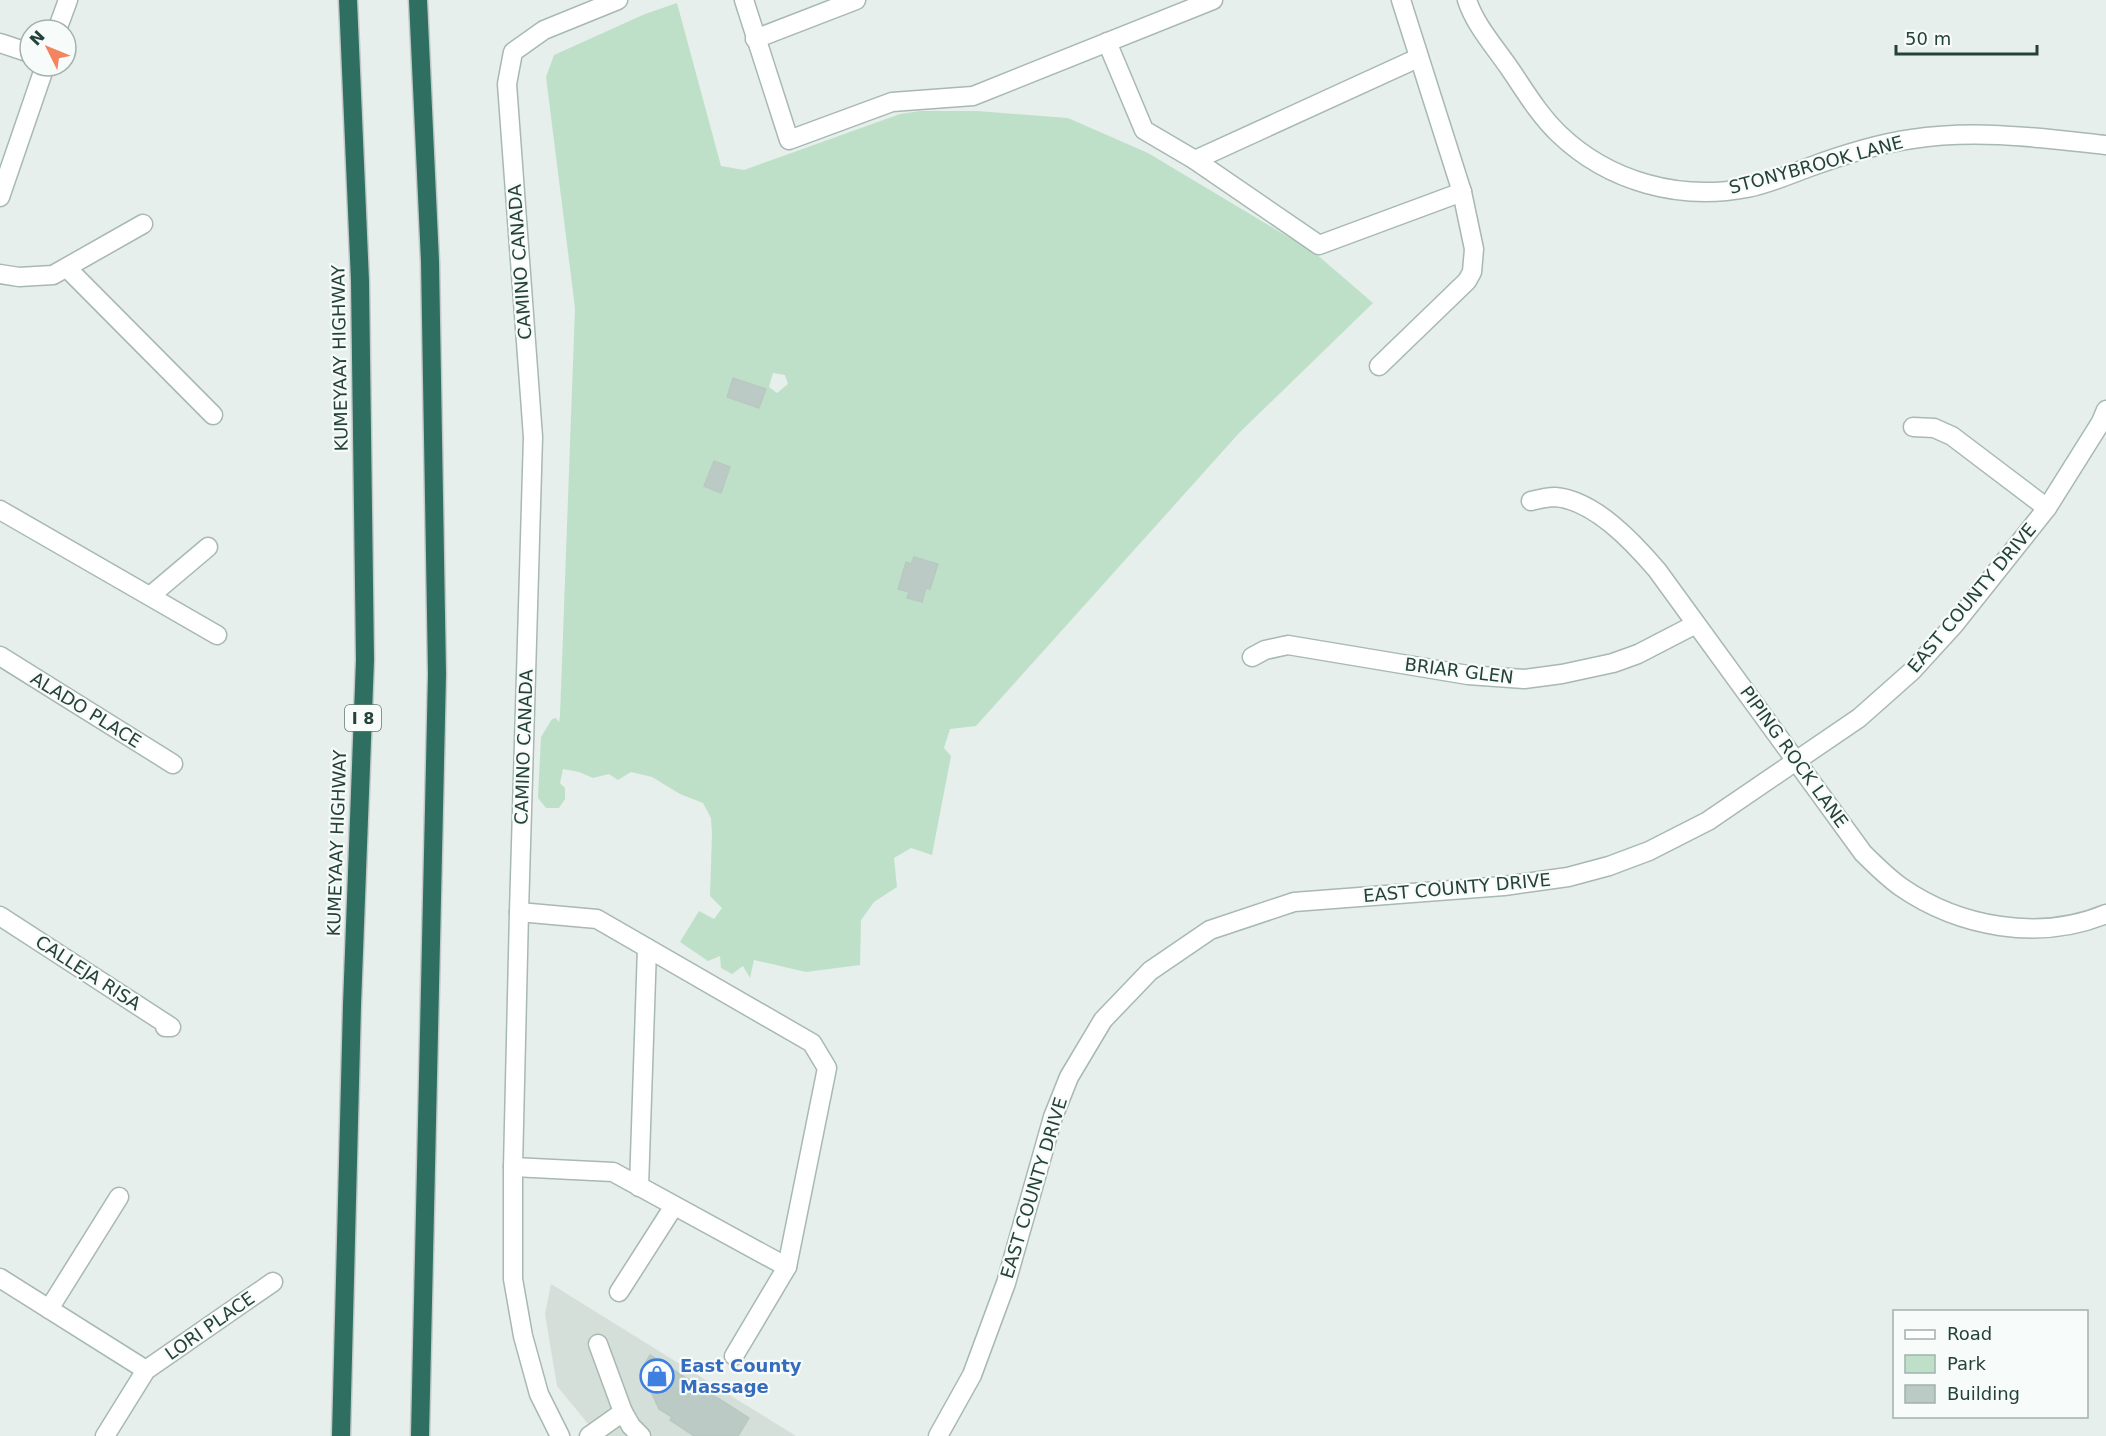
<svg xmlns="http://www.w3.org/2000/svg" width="2106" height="1436" viewBox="0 0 2106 1436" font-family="'DejaVu Sans',sans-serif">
<rect width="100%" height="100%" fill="#e6efeb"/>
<polygon fill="#d4dfda" points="551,1284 796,1436 598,1436 557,1386 545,1314"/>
<path fill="#bfe0c8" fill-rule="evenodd" d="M 677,3 L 721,166 L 744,170 L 900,114 L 920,111 L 977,111 L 1068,118 L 1148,153 L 1315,253 L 1373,303 L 1240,432 L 976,726 L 950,729 L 944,748 L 951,756 L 932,855 L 911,848 L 894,858 L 897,887 L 874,902 L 861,920 L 860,965 L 806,972 L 754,960 L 750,978 L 743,966 L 732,974 L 721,968 L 720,956 L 708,961 L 680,942 L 699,911 L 714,919 L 722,908 L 710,896 L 712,834 L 711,818 L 703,803 L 680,794 L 652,777 L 631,772 L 618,780 L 609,774 L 593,778 L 579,772 L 563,769 L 560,783 L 565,788 L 565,799 L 559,808 L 546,808 L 538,798 L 541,737 L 552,719 L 556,718 L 559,722 L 560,716 L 575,308 L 546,77 L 554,55 L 645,14 ZM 773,373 L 785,375 L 788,384 L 777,393 L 769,387 Z"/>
<g fill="#bbcac4" stroke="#b8c9c2" stroke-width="1.5">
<polygon points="733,378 766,389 759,408 727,397"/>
<polygon points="714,461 730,467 721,493 704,486"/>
<polygon points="914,557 938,564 930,589 926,588 922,602 907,598 909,592 898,589 906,562 911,564"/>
<polygon points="650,1355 749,1418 738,1436 694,1436 670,1420 672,1417 659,1409 641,1370"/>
</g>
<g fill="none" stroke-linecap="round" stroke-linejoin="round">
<defs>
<g id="minor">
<polyline points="744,0 789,140 892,102 973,96 1213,0"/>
<path d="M 1467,0 C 1475,25 1495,47 1510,69 C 1525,91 1539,115 1559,134 C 1609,182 1680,201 1747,188 C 1768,184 1788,175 1807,168 C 1842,155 1876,144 1912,139 C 1977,129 2041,138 2106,145"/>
<polyline points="57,30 68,0"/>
<polyline points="755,39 856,0"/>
<polyline points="1107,42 1144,130 1195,160 1418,58"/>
<polyline points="0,43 30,53"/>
<polyline points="1195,160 1319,245 1462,192"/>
<polyline points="0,197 45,66"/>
<polyline points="67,268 213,415"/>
<polyline points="0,274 19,277 53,275 143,224"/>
<polyline points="1379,366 1467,281 1472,272 1474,249 1462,192 1401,0"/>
<polyline points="1913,427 1934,428 1952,436 2047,508"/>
<path d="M 1531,501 C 1539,499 1547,497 1555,497 C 1594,500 1633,542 1657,570 L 1863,853 C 1875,865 1887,877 1901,887 C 1959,927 2039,942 2106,914"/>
<polyline points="0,510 217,635"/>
<polyline points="150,596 208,547"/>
<polyline points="0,656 173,764"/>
<polyline points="1252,657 1265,650 1288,645 1468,675 1524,679 1562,674 1613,663 1638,654 1696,624"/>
<polyline points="519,912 597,919 812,1043 827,1068 787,1267"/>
<polyline points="0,916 171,1027 165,1027"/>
<polyline points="513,1167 613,1172 787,1267 734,1356"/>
<polyline points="639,1187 647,948"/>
<polyline points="0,1278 146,1370"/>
<polyline points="619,1292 674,1206"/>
<polyline points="49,1309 119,1197"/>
<polyline points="598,1344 623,1412"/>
<polyline points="105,1436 146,1370 273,1282"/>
<polyline points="560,1436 539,1394 523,1336 513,1279 513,1167 519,912 533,437 507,84 513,52 544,30 618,0"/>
<polyline points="589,1436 623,1412 631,1426 641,1436"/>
<polyline points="938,1436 972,1375 1006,1283 1053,1117 1069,1077 1103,1020 1150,971 1210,930 1294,902 1504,886 1568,877 1609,866 1649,851 1708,821 1859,718 1912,671 1954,625 2047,508 2101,422 2106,410"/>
</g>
<g id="highway">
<polyline points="418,0 430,261 437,674 420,1436"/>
<polyline points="341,1436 352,1005 365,660 360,281 348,0"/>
</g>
</defs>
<use href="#minor" stroke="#a8b8b2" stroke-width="21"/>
<use href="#highway" stroke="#c2cac8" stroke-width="21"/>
<use href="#minor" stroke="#fff" stroke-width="18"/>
<use href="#highway" stroke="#2f6f62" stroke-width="18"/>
</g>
<defs>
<symbol id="shop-ring" viewBox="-11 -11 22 22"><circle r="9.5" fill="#f7fbf9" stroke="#3f7fe0" stroke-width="1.5"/><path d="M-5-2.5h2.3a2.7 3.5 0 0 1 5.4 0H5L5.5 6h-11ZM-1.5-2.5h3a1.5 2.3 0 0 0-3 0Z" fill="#3f7fe0"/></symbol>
</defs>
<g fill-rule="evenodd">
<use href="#shop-ring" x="638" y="1357" width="38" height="38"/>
</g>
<g text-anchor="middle" stroke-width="4.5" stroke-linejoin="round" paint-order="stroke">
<rect fill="#f7fbf9" stroke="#637a73" stroke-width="1.5" x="345" y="705" width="36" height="26" rx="4.5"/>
<g font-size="16" font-weight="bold" fill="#24423a">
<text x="363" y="724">I 8</text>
</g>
<g font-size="18" fill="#24423a" stroke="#f7fbf9">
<text transform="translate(1816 165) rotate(-15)" y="6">STONYBROOK LANE</text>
<text transform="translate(520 262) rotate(-94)" y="6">CAMINO CANADA</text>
<text transform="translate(340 358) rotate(-91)" y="6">KUMEYAAY HIGHWAY</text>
<text transform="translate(1972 598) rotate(-50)" y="6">EAST COUNTY DRIVE</text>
<text transform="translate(1459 671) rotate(7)" y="6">BRIAR GLEN</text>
<text transform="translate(86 710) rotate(32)" y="6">ALADO PLACE</text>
<text transform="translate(524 747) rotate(-88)" y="6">CAMINO CANADA</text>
<text transform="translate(1794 757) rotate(54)" y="6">PIPING ROCK LANE</text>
<text transform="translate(337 843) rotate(-88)" y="6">KUMEYAAY HIGHWAY</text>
<text transform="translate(1457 888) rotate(-5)" y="6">EAST COUNTY DRIVE</text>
<text transform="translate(88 973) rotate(33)" y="6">CALLEJA RISA</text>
<text transform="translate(1034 1188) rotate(-73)" y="6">EAST COUNTY DRIVE</text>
<text transform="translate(210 1326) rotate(-35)" y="6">LORI PLACE</text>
</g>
<g font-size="18" font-weight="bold" fill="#366cbe" stroke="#f7fbf9" text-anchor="start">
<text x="680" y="1372">East County<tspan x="680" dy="21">Massage</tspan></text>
</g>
</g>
<rect x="1893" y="1310" width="195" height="108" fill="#f7fbf9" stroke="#a3b1ad" stroke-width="1.5"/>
<rect x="1905" y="1330" width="30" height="9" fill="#ffffff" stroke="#a3b1ad" stroke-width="1.5"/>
<text x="1947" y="1340" font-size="18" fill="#24423a">Road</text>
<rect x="1905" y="1355" width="30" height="18" fill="#bfe0c8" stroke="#a3b1ad" stroke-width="1.5"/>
<text x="1947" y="1370" font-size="18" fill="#24423a">Park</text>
<rect x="1905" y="1385" width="30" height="18" fill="#bbcac4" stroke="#a3b1ad" stroke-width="1.5"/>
<text x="1947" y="1400" font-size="18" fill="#24423a">Building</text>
<g transform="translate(48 48) rotate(313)"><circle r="28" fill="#f7fbf9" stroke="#a3b1ad" stroke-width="1.5"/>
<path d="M0-4.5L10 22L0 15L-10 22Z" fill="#f4845f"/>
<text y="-9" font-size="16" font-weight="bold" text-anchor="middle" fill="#24423a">N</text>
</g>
<path d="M1896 45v9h141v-9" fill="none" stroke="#24423a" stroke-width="3"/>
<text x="1905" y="45" font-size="18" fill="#24423a" stroke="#f7fbf9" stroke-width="4.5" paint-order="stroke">50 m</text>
</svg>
